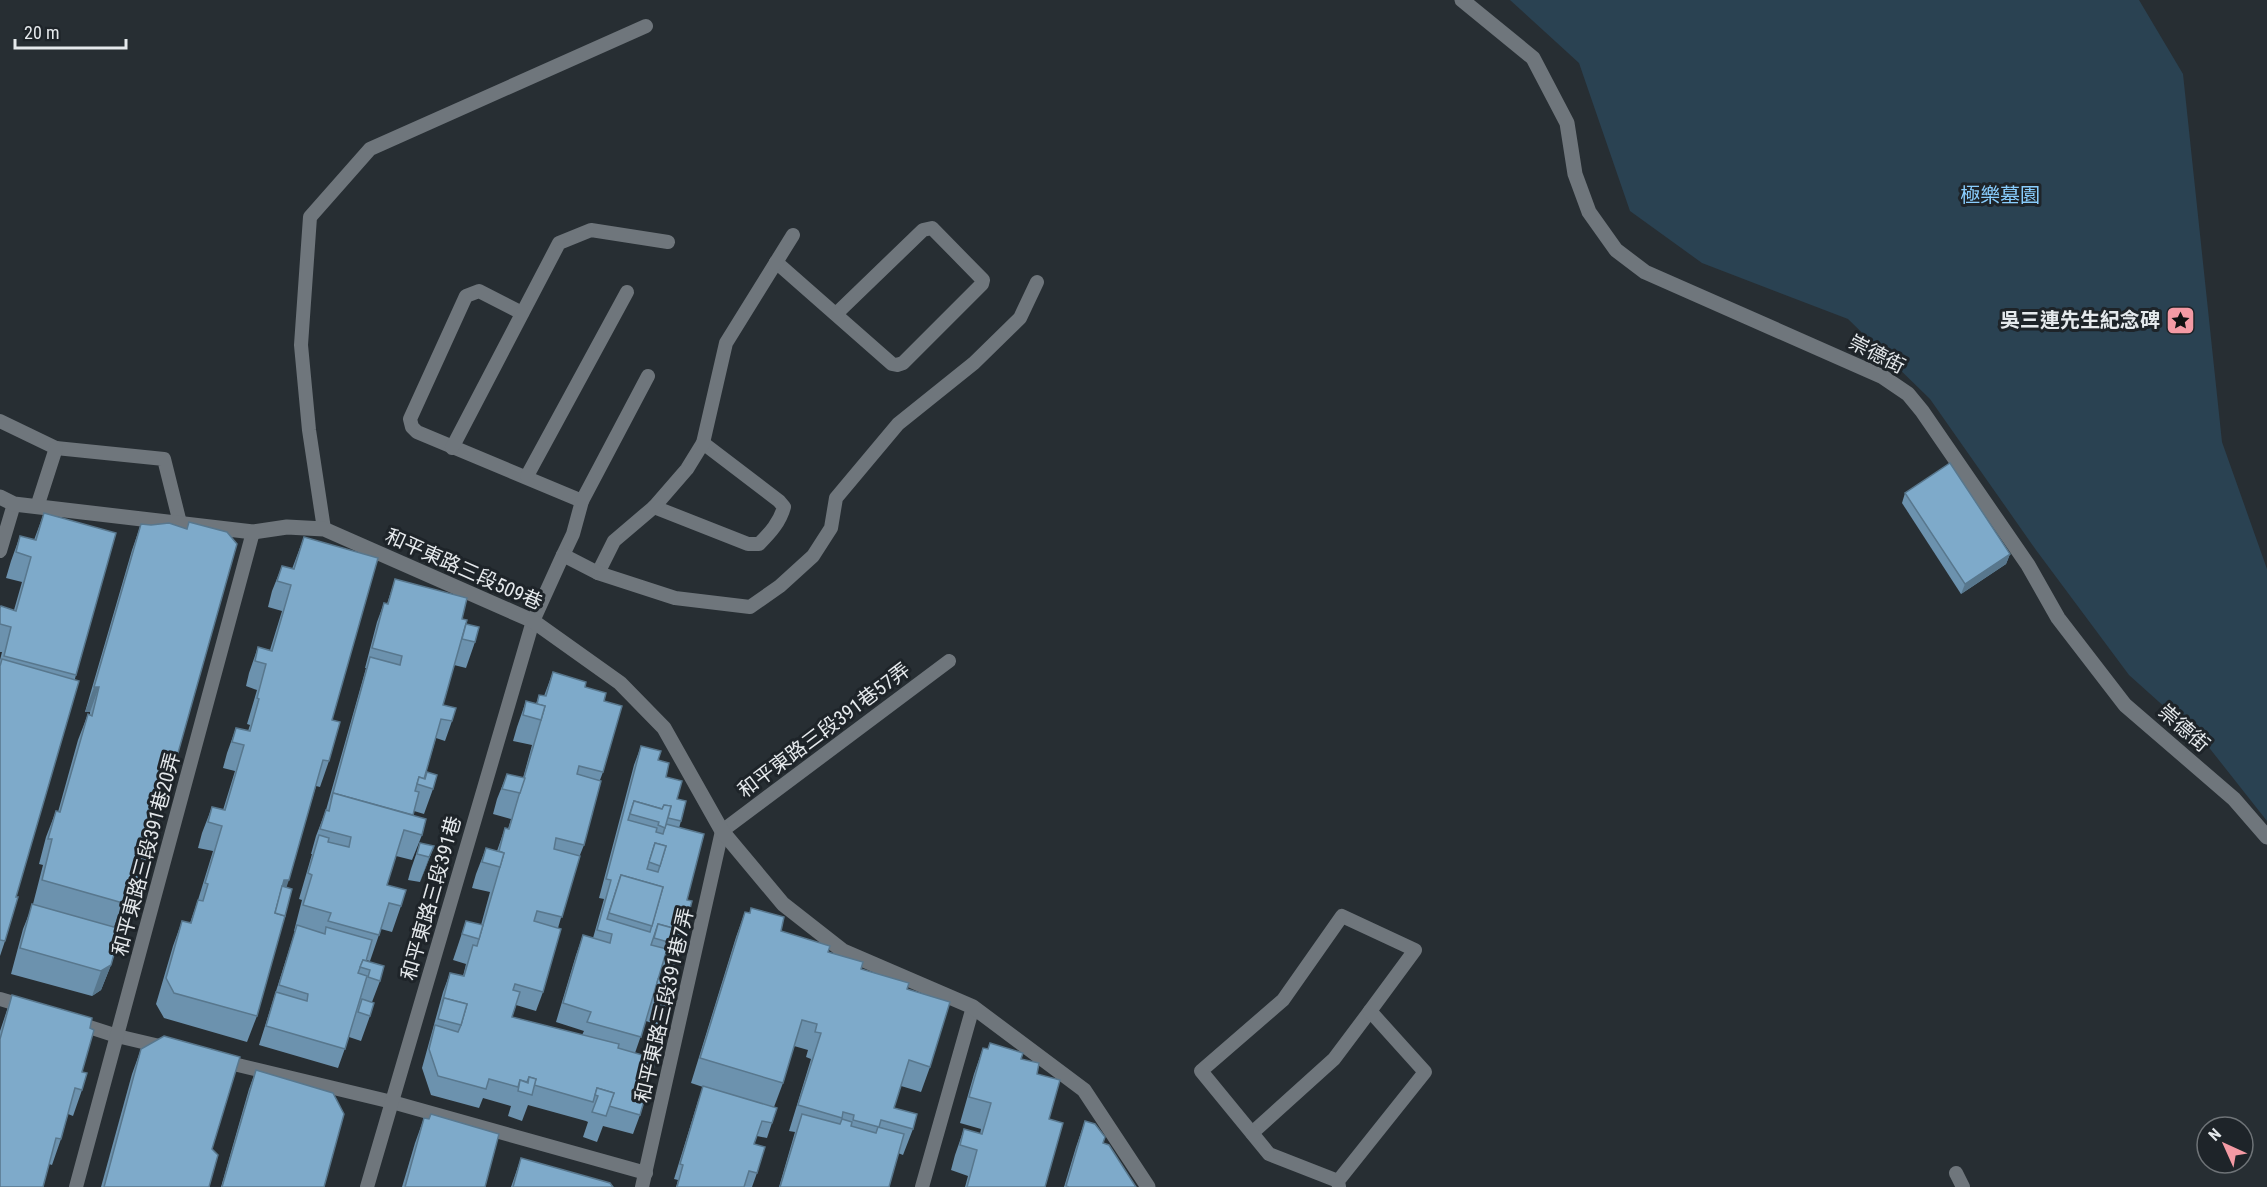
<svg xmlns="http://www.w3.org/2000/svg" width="2267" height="1187" viewBox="0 0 2267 1187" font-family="'Roboto Condensed','Noto Sans TC',sans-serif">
<rect width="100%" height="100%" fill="#272e33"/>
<polygon fill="#2a4252" points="1510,0 2139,0 2183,74 2222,442 2267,569 2267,821 2207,745 2129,675 2036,550 1930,399 1848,319 1702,263 1630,211 1579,63"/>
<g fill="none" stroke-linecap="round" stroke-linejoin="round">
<g stroke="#6f767c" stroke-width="14">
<polyline points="776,262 892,364 897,365 903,363 982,284 983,280 932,228 923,230 836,314"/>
<polyline points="522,313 479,291 466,296 410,419 412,427 417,432 582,501"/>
<polyline points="0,421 56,448 164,459 180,523"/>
<polyline points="452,448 559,243 591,230 668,242"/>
<polyline points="527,476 627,292"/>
<polyline points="37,507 56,448"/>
<path d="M 654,507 L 748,544 L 759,544 C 770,533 780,522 784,507 L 779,501 L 703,443"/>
<polyline points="324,529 309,430 301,345 310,217 370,149 646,26"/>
<polyline points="0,551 14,504"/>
<polyline points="563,555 573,534 582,501 648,376"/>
<polyline points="598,573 614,541 654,507 687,469 703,443 726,343 793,235"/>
<polyline points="0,999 27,1007"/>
<polyline points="74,1022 117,1036 168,1048"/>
<polyline points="221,1061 392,1102 646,1173"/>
<polyline points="1252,1133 1334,1059 1370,1011"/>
<polyline points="1956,1173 1963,1187"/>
<polyline points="1338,1181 1269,1154 1201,1071 1283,1000 1342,916 1415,950 1370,1011 1425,1072 1338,1181 1339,1187"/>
<polyline points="76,1187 253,532"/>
<polyline points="367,1187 533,621 563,555 598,573 675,598 750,607 780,586 813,556 831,528 836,498 898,424 974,363 1020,318 1037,282"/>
<polyline points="642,1187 722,831 949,661"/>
<polyline points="922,1187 973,1007"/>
</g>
<g stroke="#6f767c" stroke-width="15">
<polyline points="1462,0 1533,58 1567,123 1575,174 1589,212 1616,250 1645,272 1883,377 1908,394 1922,411 2028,565 2058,618 2125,705 2234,799 2267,837"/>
<polyline points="0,497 14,504 253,532 287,527 324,529 533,621 620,683 664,728 722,831 783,904 843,951 973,1007 1084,1090 1148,1187"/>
</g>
</g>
<g fill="#6c92ae">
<polygon points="1905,493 2010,554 2006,564 1961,594 1902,503"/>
<polygon points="44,513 76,675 16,897 5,941 0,956 0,660 2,652 0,652 0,624 14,610 22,582 6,578 11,561 20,536 34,540"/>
<polygon points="189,522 154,838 145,864 135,860 134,863 142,880 132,905 123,903 114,927 111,965 101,990 92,996 11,974 23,929 33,904 43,865 39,864 46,837 56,811 58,812 78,740 88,714 90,715 90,712 85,712 132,550 141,524 187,529"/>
<polygon points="304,537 332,720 329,761 320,787 316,786 286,887 257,1016 247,1042 164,1018 156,1004 173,946 182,921 190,923 198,900 213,851 198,848 202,833 212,807 223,810 235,771 223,768 227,753 236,728 248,731 250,725 247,724 257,690 246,686 249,673 258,647 270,650 282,611 268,607 272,591 282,566 292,569"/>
<polygon points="395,579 462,619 464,629 475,642 466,668 454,665 443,705 452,721 445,741 436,738 424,779 433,789 424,814 414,811 413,815 422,835 412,860 396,856 387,885 401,906 392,932 381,929 370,961 366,960 366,961 380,981 372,1002 370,1016 361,1041 349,1037 338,1068 259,1045 295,931 294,931 302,900 299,899 312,854 311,854 316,836 326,810 366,668 365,668 377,622 384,603 387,604"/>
<polygon points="553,672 585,687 604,701 603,772 600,780 584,845 578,860 558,928 543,992 536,1011 516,1005 512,1017 582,1035 584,1031 556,1022 576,955 583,935 593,938 604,899 599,898 634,765 641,746 658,760 677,799 681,821 679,828 687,900 684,931 687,932 673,972 661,969 657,983 670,1000 661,1026 646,1021 635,1053 640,1115 633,1134 603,1126 597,1142 583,1137 588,1122 586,1121 528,1105 522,1121 508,1116 511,1106 483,1098 479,1108 431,1095 422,1068 443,992 450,973 463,976 466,964 453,960 466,921 481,925 490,892 472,888 476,874 486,848 497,851 505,828 508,829 511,819 493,814 497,799 507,774 523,778 532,745 513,741 517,727 526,701 536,704 539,695 544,696"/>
<polygon points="420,843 434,846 420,882 408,880 411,869"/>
<polygon points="745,912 781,931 828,952 861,969 907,989 930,1067 921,1092 901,1086 894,1108 913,1129 903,1155 898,1153 889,1187 779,1187 795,1132 789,1131 811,1059 806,1057 808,1050 794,1046 783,1083 774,1107 777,1108 767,1138 757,1136 754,1144 757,1173 752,1187 676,1187 678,1180 674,1179 698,1101 703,1087 691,1083 736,937"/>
<polygon points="12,995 90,1028 82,1072 82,1090 73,1116 68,1114 61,1139 52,1165 49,1164 0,1187 0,1031"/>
<polygon points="983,1048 1021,1059 1037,1074 1049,1119 1045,1187 965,1187 968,1176 951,1170 955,1155 964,1129 980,1134 981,1129 960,1123 974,1074"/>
<polygon points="141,1049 212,1149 209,1187 101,1187 132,1074"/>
<polygon points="256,1070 324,1187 221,1187 249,1089"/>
<polygon points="424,1118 485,1187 402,1187 415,1143"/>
<polygon points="1085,1121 1103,1143 1136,1187 1064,1187 1076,1147"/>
<polygon points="521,1158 613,1187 511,1187"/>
</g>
<g fill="#58778d">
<polygon points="2010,554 2006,564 1961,594 1965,584"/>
<polygon points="94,687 99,687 90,712 85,712"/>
<polygon points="434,846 424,872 420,882 429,857"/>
<polygon points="284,880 289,880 280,906 275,905"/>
<polygon points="111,965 101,990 92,996 101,971"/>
</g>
<g fill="#7eaaca" stroke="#58778d" stroke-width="1.5" fill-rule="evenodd">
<polygon points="1950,463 2010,554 1965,584 1905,493"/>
<polygon points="44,513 116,533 76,675 4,656 11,627 0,624 0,608 1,606 16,611 31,557 16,552 20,536 36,540"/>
<polygon points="189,522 227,532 237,544 154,838 142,834 134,863 145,866 142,880 131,877 123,903 42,880 52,839 48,839 56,811 60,812 88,714 92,716 99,687 94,687 141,524 151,525 169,523 187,529"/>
<polygon points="304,537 378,558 332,720 340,722 329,761 323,760 289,880 284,880 275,913 285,916 257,1016 174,993 166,978 182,921 191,923 198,900 203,901 208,884 205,883 222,826 208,822 212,807 225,810 244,745 232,742 236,728 250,731 259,699 257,698 266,664 255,661 258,647 272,651 291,585 277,581 282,566 294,569"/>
<polygon points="395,579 467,598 462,619 467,620 443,705 456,708 452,721 441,719 424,779 419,777 415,791 419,792 413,815 333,793 331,800 370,657 400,665 402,656 372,648 384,603 388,604"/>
<polygon points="466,624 479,627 475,642 462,639"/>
<polygon points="2,659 79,681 16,897 18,897 5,941 0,940 0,666"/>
<polygon points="553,672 586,682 585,687 606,693 604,701 622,706 603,772 579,766 577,774 601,781 584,845 556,838 554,849 580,856 562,917 537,911 534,921 561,929 543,992 515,984 513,990 520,992 512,1017 619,1044 618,1048 656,1059 640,1115 609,1106 614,1093 597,1088 593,1102 534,1085 536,1079 529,1077 527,1082 520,1080 518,1087 489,1079 486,1089 438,1076 429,1049 435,1025 458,1032 461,1025 467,1004 444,998 442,1004 450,973 464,976 473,945 477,946 479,939 504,853 499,851 505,828 509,829 541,720 545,706 537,704 539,695 546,696"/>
<polygon points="526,701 545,706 541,720 523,715"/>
<path d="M 641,746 L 661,751 L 658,760 L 669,763 L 666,777 L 682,781 L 677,799 L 686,801 L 681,821 L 668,818 L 671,806 L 664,805 L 662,809 L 634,801 L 628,820 L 657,828 L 656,832 L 663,834 L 666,824 L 704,834 L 687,900 L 692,901 L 684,931 L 658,924 L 651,945 L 667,949 L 641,1037 L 587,1022 L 591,1012 L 563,1003 L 583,935 L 610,943 L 612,934 L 597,930 L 611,880 L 606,879 ZM 655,843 L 666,846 L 658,872 L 647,869 ZM 621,875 L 663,887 L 650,932 L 607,919 Z"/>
<polygon points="427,772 437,775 433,789 417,784 419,777 425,779"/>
<polygon points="507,774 525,778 520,793 502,789"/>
<polygon points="333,793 426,819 422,835 404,830 387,885 406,890 401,906 389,903 379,935 328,921 331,913 303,905 312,875 308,873 319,835 329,838 328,842 349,847 351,837 320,829 326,810 329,811"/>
<polygon points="634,801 662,809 664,805 671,806 665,828 658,825 659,822 630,814"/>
<polygon points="420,843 434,846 429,857 417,854"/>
<polygon points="655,843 666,846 660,866 649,862"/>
<polygon points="486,848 504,853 500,867 482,862"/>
<polygon points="621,875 663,887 652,926 609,913"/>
<polygon points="282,886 292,889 285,916 275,913"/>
<polygon points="32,904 121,929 111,965 101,971 20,948"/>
<polygon points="751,908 784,917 781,931 830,946 828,952 863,962 861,969 909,983 907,989 950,1002 930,1067 909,1060 894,1108 917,1114 913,1129 881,1120 879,1127 853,1120 854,1115 843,1112 842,1118 798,1105 821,1033 815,1032 817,1024 802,1020 783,1083 700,1058 745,912 750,913"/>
<polygon points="466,921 483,925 479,939 462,934"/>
<polygon points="658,924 687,932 682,946 654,938"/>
<polygon points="297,925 325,934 326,927 372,940 366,961 363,960 358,973 367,976 345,1049 266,1026 276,992 307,1001 308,994 279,985"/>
<polygon points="363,960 384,966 380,981 368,977 370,970 360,967"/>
<polygon points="658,979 675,983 670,1000 654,996"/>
<polygon points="12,995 92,1018 90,1028 94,1030 82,1072 87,1073 82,1090 75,1088 61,1139 56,1138 43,1187 0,1187 0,1039"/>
<polygon points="444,998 467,1004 461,1025 438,1019"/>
<polygon points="362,999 374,1003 370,1016 358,1012"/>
<polygon points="164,1036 240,1057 212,1149 218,1155 209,1187 104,1187 141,1049"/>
<polygon points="990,1043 1023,1053 1021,1059 1039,1063 1037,1074 1060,1080 1049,1119 1063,1123 1045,1187 967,1187 977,1150 960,1145 964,1129 982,1134 991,1103 969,1097 983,1048 988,1049"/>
<polygon points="256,1070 333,1093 344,1114 324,1187 222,1187"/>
<polygon points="529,1077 536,1079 532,1095 518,1091 520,1080 528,1083"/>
<polygon points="703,1086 777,1108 772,1123 762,1121 754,1144 765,1147 757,1173 749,1171 744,1187 677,1187 683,1165 680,1164"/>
<polygon points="597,1088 614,1093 606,1116 592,1112 598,1096 595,1095"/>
<polygon points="431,1114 499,1134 485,1187 405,1187 424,1118 429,1119"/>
<polygon points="802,1114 840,1124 842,1119 852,1122 851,1126 876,1133 878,1127 904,1134 889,1187 780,1187"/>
<polygon points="1085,1121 1095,1124 1105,1137 1103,1143 1109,1145 1136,1187 1069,1187 1066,1186"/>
<polygon points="521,1158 610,1183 613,1187 513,1187"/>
</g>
<defs>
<symbol id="sight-square" viewBox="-11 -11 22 22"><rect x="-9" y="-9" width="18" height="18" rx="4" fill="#f49aa4" stroke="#1e2429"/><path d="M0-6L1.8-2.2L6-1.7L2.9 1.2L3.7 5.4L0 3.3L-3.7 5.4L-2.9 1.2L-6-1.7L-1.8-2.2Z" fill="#111"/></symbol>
</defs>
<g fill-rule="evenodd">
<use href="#sight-square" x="2164" y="304" width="33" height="33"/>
</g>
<g text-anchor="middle" stroke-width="6" stroke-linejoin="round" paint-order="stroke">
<g font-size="20" fill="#89cdfd" stroke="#1e2429">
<text x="2000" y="202">極樂墓園</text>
</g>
<g font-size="20" font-weight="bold" fill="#e5e9ec" stroke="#1e2429" text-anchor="end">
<text x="2160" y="327">吳三連先生紀念碑</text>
</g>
<g font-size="20" fill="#e5e9ec" stroke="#1e2429">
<text transform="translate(1877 354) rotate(27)" y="7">崇德街</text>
<text transform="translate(464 569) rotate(24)" y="7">和平東路三段509巷</text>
<text transform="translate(2184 728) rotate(41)" y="7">崇德街</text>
<text transform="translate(824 730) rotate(-37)" y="7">和平東路三段391巷57弄</text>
<text transform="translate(146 854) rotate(-75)" y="7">和平東路三段391巷20弄</text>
<text transform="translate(431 898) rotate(-74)" y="7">和平東路三段391巷</text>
<text transform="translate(664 1005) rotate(-77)" y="7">和平東路三段391巷7弄</text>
</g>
</g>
<g transform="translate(2225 1145) rotate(315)"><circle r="28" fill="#1e2429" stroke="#6e7377" stroke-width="1.5"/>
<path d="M0-4.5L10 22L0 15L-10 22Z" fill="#f49aa4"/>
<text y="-9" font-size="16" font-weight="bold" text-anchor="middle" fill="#e5e9ec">N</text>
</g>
<path d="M15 39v9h111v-9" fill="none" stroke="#e5e9ec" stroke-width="3"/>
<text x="24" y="39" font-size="18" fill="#e5e9ec" stroke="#1e2429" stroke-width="4.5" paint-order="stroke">20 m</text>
</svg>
